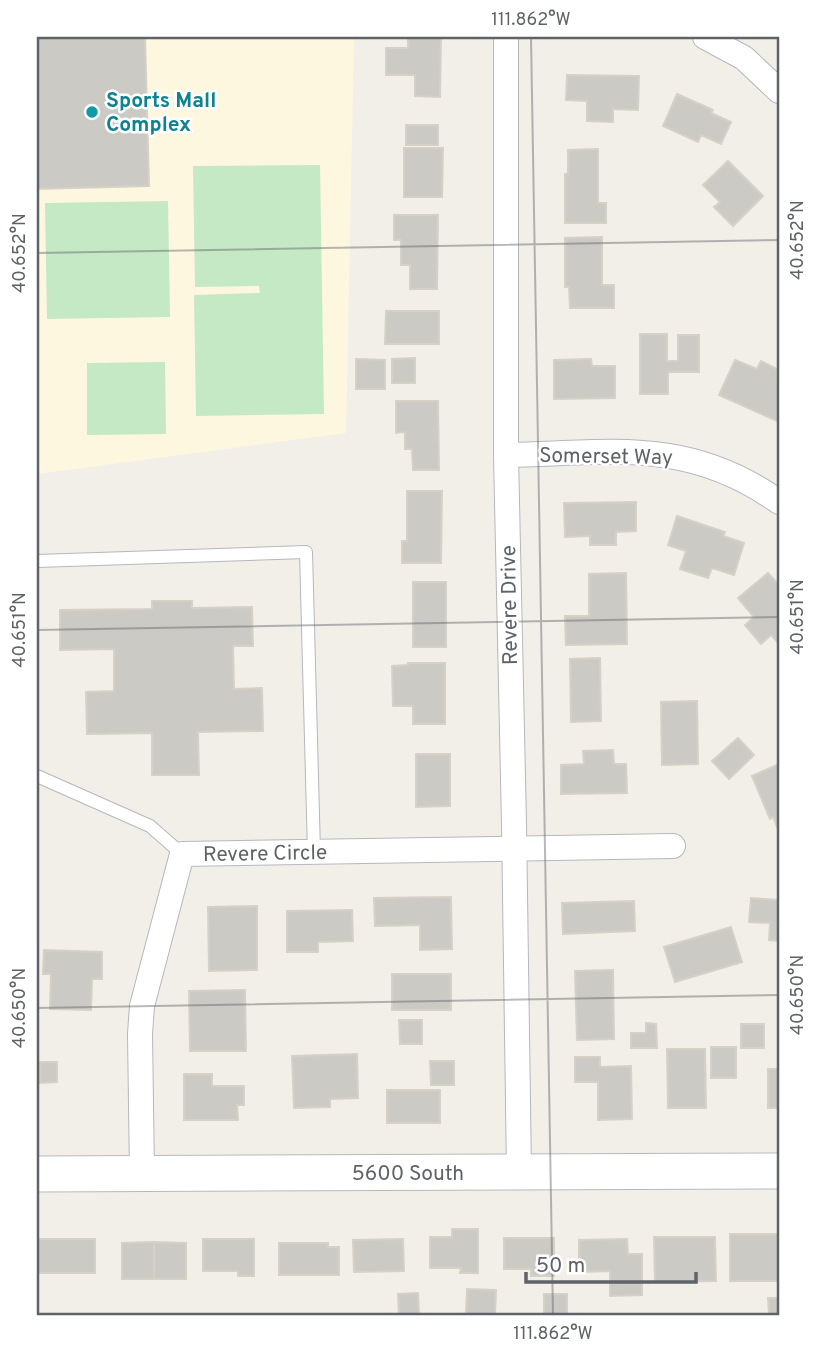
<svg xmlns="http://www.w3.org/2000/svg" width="816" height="1352" viewBox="0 0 816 1352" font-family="Overpass,sans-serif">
<rect width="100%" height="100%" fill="#f1efe8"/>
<polygon fill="#fef7e0" points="37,37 354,37 346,433 37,474"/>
<g fill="#c5e8c5">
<polygon points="320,165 324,414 196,416 194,295 260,293 259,286 195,287 193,166"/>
<polygon points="168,201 170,317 47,319 45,203"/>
<polygon points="165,362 166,434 87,435 87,363"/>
</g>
<g fill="#cccac5" stroke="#d6d1c6" stroke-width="2">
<polygon points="37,37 145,37 149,186 37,189"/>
<polygon points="408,37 441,37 440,97 415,96 415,75 386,75 386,48 408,48"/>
<polygon points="567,75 639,76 638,110 613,109 613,122 587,121 587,101 566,100"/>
<polygon points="677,94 713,110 711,113 731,122 721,144 701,135 698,142 663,126"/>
<rect x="406" y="125" width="32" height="20"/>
<polygon points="404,148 443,148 442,197 404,197"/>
<polygon points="598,149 598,203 606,203 606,223 565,223 565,174 568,174 568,150"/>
<polygon points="728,161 763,196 733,226 714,207 720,202 703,185"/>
<polygon points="394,215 438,215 437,289 410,289 410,265 401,265 401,240 394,240"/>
<polygon points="602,237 602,285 614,285 614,308 570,308 569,287 565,287 565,238"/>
<polygon points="386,311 439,311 439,344 385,344"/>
<polygon points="640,334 667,334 667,361 678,361 678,335 699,335 699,372 668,372 668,394 640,394"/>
<polygon points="415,358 415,383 392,383 392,359"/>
<polygon points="356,359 385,360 385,389 356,389"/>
<polygon points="591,359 592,366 615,366 615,398 554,399 554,360"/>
<polygon points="735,360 757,369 761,361 779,370 777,382 779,383 779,422 719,395"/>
<polygon points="396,401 438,401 439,470 413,470 412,449 405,449 405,432 396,433"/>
<polygon points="407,491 442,491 441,563 402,563 402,541 407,541"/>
<polygon points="636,502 636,531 616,532 616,545 590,545 590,536 565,537 564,503"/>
<polygon points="677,516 725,532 723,536 744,543 734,575 712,568 708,578 680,569 686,551 668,545"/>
<polygon points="626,573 627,644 566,645 565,616 589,616 589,574"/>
<polygon points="768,573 779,585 779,644 771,635 761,644 745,625 754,617 738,598"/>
<rect x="413" y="582" width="33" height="65"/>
<polygon points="152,601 192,601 192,608 252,607 253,646 233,646 234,689 262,688 263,731 198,732 199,775 152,775 152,733 87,734 86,692 114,691 114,649 60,650 60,610 152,609"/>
<polygon points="600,658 601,721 571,722 570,659"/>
<polygon points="408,663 445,663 445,724 413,724 413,706 393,706 392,666 408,665"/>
<polygon points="697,701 698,764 662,765 661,702"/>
<polygon points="738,738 754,755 729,779 712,761"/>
<polygon points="613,750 614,764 626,764 627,793 561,794 561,765 584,764 583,751"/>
<polygon points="416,754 450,754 450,806 416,807"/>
<polygon points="779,764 779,831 773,817 770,819 752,776"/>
<polygon points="779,875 779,941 769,940 770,923 749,922 751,898 778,900"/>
<polygon points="451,897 452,949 420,950 420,925 375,926 374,898"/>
<polygon points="634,901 635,931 563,934 562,903"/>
<polygon points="257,906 257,970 209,971 208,907"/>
<polygon points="352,910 353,941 318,942 318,952 287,952 287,911"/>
<polygon points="731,927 742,962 675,982 664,947"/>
<polygon points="44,950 102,952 102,979 92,979 91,1010 50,1009 51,974 43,974"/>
<polygon points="613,970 614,1039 577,1040 575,971"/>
<rect x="392" y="974" width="59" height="36"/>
<polygon points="245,990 246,1051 190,1051 189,991"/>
<polygon points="399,1020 422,1020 422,1044 400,1044"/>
<polygon points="646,1023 656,1024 657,1048 631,1048 631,1033 646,1033"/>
<rect x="741" y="1024" width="23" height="24"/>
<rect x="711" y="1047" width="25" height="31"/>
<polygon points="667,1049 705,1049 706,1108 668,1108"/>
<polygon points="357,1054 358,1098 330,1099 330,1107 294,1108 292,1056"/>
<polygon points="575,1057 600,1057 600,1067 631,1066 632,1119 598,1120 598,1082 575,1082"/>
<polygon points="430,1061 454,1061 454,1085 431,1085"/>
<polygon points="40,1062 57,1062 57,1082 40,1083"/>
<rect x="768" y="1069" width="11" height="39"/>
<polygon points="184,1074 212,1074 212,1086 244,1086 244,1105 237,1105 238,1120 184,1120"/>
<rect x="387" y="1090" width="53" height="33"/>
<polygon points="452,1229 478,1229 478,1273 460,1273 461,1268 430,1268 430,1237 452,1237"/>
<rect x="730" y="1234" width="49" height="47"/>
<polygon points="654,1237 715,1237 716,1281 655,1282"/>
<polygon points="504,1238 554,1238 554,1276 531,1276 531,1269 504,1269"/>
<rect x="37" y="1239" width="58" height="34"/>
<polygon points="203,1239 254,1239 254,1276 238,1276 238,1271 203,1271"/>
<polygon points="403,1239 404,1271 354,1272 353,1240"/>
<polygon points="627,1239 628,1254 642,1254 642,1295 610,1296 610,1271 579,1272 579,1240"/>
<polygon points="154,1242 154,1279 122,1279 122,1243"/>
<polygon points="154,1242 186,1243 186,1279 154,1279"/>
<polygon points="279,1243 328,1243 328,1247 339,1247 339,1275 279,1275"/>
<polygon points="467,1289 496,1290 495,1315 466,1315"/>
<polygon points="418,1293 419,1315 399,1315 398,1294"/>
<rect x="544" y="1294" width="23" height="21"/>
<polygon points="768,1298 779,1298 779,1315 769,1315"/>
</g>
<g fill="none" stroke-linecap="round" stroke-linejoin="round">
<defs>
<g id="lane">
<polyline points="37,561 306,552 314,852"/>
<polyline points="37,776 150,826 182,854"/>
</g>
<g id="street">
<polyline points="506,37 506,455 514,824 519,1172"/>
<polyline points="705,37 744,58 779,91"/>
<path d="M 506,455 C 611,453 688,437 779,502"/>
<polyline points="142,1174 140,1034 142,1006 182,854 673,846"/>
</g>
<polyline id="secondary" points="37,1174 779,1171"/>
</defs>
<use href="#lane" stroke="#b5b8bc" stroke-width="14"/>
<use href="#street" stroke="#b5b8bc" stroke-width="26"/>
<use href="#secondary" stroke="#b6babf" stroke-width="37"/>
<use href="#lane" stroke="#fff" stroke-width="12"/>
<use href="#street" stroke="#fff" stroke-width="24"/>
<use href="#secondary" stroke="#fff" stroke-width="35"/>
</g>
<path fill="none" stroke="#5f6368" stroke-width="2" stroke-opacity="0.45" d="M 531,37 L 553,1315M 37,253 L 779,240M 37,630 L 779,617M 37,1008 L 779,995"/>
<circle fill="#0f9aa8" stroke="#fff" stroke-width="2.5" cx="92" cy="112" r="7"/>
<g text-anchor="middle" stroke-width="5" stroke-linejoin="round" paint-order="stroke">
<g font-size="21" font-weight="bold" fill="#0d838f" stroke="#fff" text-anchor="start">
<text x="106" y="107">Sports Mall<tspan x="106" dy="24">Complex</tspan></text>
</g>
<g font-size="21" fill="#5f6368" stroke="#fff">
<text transform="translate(606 456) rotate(1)" y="7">Somerset Way</text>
<text transform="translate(509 605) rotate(-91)" y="7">Revere Drive</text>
<text transform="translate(265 853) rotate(-1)" y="7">Revere Circle</text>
<text x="408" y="1180">5600 South</text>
</g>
</g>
<rect width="816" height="1352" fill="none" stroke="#ffffff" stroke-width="77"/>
<path d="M526 1272v10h170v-10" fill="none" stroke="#5f6368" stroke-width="3.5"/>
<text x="536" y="1272" font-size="21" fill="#5f6368" stroke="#ffffff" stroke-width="5" paint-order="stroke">50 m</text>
<rect x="38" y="38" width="740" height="1276" fill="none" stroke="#5f6368" stroke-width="2.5"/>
<g font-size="18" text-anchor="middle" fill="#5f6368">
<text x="531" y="25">111.862°W</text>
<text transform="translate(797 240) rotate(-90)" y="6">40.652°N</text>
<text transform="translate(19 253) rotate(-90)" y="6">40.652°N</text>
<text transform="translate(797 617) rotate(-90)" y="6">40.651°N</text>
<text transform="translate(19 630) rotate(-90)" y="6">40.651°N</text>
<text transform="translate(797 995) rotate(-90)" y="6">40.650°N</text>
<text transform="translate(19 1008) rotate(-90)" y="6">40.650°N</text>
<text x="553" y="1339">111.862°W</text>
</g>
</svg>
